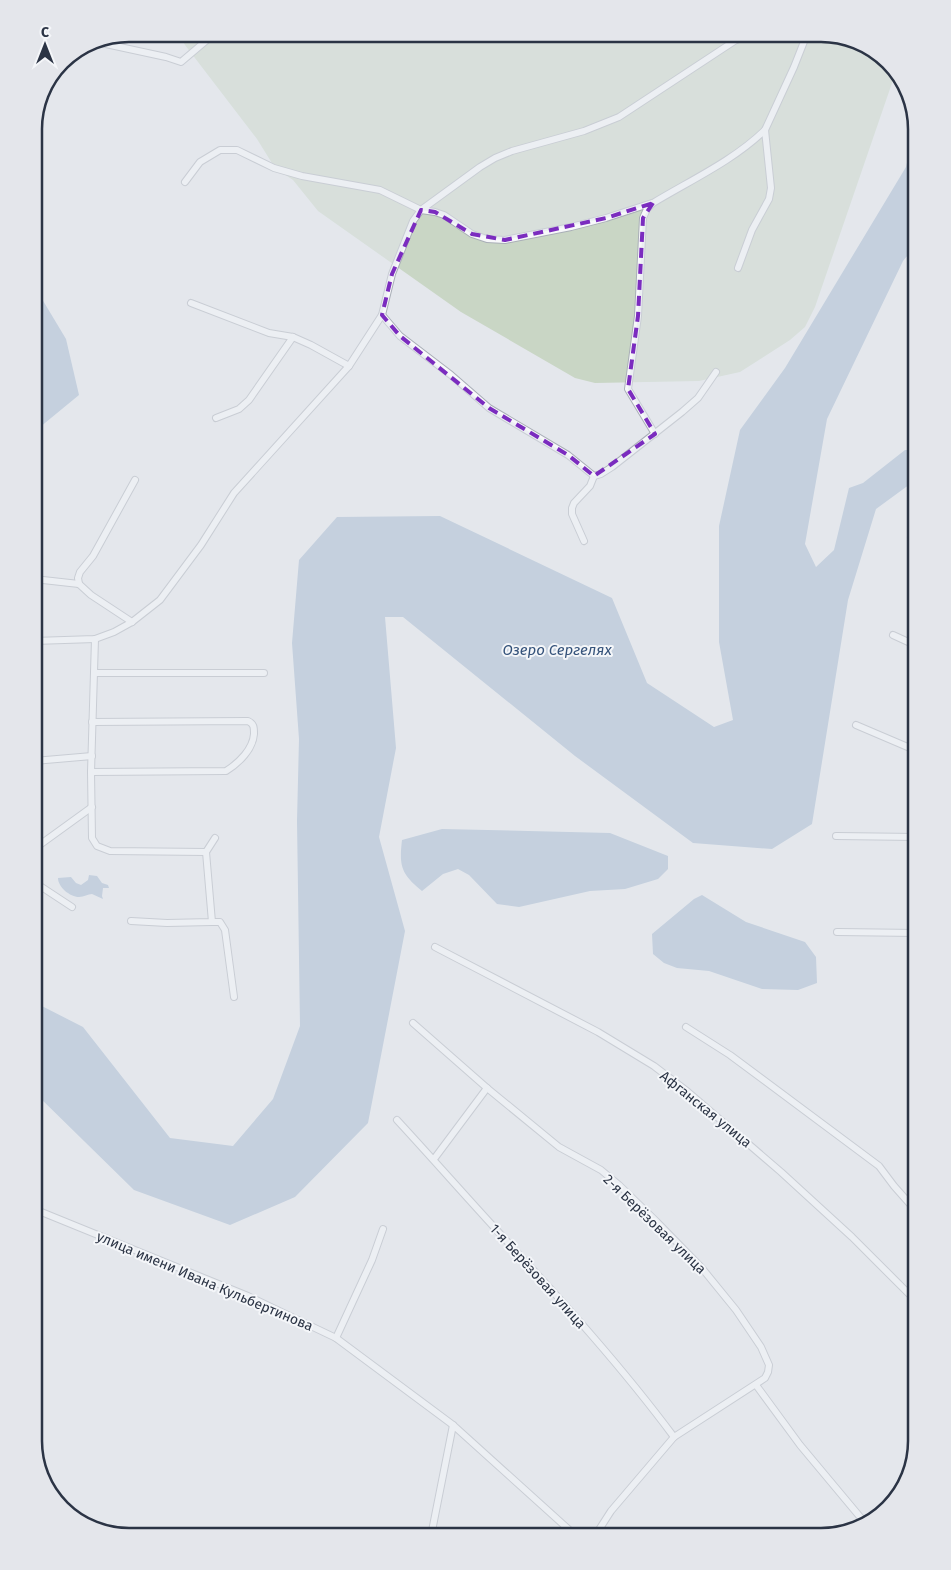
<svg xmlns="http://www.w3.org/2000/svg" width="951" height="1570" viewBox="0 0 951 1570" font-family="'Fira Sans',sans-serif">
<rect width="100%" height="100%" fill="#e4e7ec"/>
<polygon fill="#c9d6c5" points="179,34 828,34 875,50 897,75 892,83 815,307 805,327 790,340 740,372 699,381 595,383 575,378 461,312 318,211 293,180 275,168 257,139 185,45"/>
<g fill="#9fb4cc">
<polygon points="916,123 917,129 917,244 903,261 827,419 805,544 816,567 834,550 849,488 863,483 905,450 917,450 917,479 876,509 848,600 812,824 772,849 693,843 575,756 403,617 385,617 396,748 379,837 405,931 368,1123 295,1197 230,1225 134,1190 34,1092 34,1002 83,1027 170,1138 233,1146 273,1099 300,1026 297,821 299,739 292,643 299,560 337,517 440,516 612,598 647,683 714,727 733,720 719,642 719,526 740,430 785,368 906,167"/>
<polygon points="34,292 42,299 66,339 79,395 34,432"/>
<path d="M 442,829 L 610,833 L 668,856 L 668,869 L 658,879 L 625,889 L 590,891 L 519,907 L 497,904 L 469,875 L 458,869 L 443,874 L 422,891 C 401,874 399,866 402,840 Z"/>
<path d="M 89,875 L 97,876 L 102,883 L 108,885 L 109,888 L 103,888 L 102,896 L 103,899 L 92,894 C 88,894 84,897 79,897 C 70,897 58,887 58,878 L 71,877 L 76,883 L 81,885 L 88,880 Z"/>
<polygon points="702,895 746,922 805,942 816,957 817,983 798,990 762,989 709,971 677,968 664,963 653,954 652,934 694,899"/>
</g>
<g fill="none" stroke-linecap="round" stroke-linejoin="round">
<defs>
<g id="minor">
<polyline points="695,34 736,40"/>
<polyline points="92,41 166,57 181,62 214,34"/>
<polyline points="765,130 794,67 807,34"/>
<polyline points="185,182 200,162 220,150 237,150 274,168 302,176 380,190 421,210 435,212 444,215 472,234 487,239 505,240 571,227 606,218 652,203"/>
<polyline points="191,303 269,333 293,337 311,345 349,366"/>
<polyline points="382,315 400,336 451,375 489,408 568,455 594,476 601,474 612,467 682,412 698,398 716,372"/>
<polyline points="216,418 239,409 249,400 293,337"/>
<path d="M 655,434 L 628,389 L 638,316 L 643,218 L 647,209 L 653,203 C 691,180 733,161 765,130 L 771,188 L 769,199 L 752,230 L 738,268"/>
<polyline points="911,537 917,540"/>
<polyline points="584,541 572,514 572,508 574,503 590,486 594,476"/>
<polyline points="34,579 79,584 91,595 132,622"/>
<polyline points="79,584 78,578 80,572 93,556 135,480"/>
<polyline points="893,635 917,646"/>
<polyline points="95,639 91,772 92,838 97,846 110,851 206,852 215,838"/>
<polyline points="34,641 95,639 114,632 132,622 160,600 201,545 234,493 349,366 382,315 392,274 413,221 421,210 480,167 495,158 512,151 584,131 619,117 736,40 755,34"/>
<polyline points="94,673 264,673"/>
<polyline points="856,725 917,751"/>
<polyline points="34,761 92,756"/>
<path d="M 91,772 L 226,771 C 239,763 253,749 254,734 C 254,727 254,724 248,721 L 92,722"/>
<polyline points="836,836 917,837"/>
<polyline points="34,849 92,807"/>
<polyline points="34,882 72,907"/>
<polyline points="131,921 167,923 212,922 206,852"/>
<polyline points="212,922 220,922 225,930 234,997"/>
<polyline points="837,932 917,933"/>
<polyline points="435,947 598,1032 654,1066 688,1092 781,1172 852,1237 917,1302"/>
<polyline points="413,1023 487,1088 559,1147 601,1170 619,1185 657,1222 701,1267 736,1310 761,1347 769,1365 768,1372 765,1378 674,1437 611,1511 595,1536"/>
<polyline points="686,1027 730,1055 879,1166 894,1186 917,1212"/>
<path d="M 397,1120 C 433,1159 468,1199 504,1238 C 563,1302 622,1367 674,1437"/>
<polyline points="434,1159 487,1088"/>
<polyline points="34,1209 248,1296 336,1338 453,1425 576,1536"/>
<polyline points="336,1338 372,1260 383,1229"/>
<polyline points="756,1385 800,1445 866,1524"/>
<polyline points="431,1536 453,1425"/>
</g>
</defs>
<use href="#minor" stroke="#a9aeb7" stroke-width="8"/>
<use href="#minor" stroke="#f7f8fa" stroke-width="6"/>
</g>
<path d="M0 0H951V1570H0ZM 653,203 L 643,218 L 638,316 L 628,389 L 655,434 L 594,476 L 568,455 L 489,408 L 400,336 L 382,315 L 392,274 L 421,210 L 435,212 L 472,234 L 505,240 L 606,218 Z" fill="#e4e7ec" fill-opacity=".55" fill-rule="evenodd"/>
<path fill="none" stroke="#7b2cbf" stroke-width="4" stroke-dasharray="10 6" stroke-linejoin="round" d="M 653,203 L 643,218 L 638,316 L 628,389 L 655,434 L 594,476 L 568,455 L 489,408 L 400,336 L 382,315 L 392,274 L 421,210 L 435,212 L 472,234 L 505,240 L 606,218 Z"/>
<g text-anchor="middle" stroke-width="4" stroke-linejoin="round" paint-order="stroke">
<g font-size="14" fill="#2b3445" stroke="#f4f6f9">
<text transform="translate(706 1109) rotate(39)" y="5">Афганская улица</text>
<text transform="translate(655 1224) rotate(44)" y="5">2-я Берёзовая улица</text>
<text transform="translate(538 1276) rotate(48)" y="5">1-я Берёзовая улица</text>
<text transform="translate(205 1281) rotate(23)" y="5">улица имени Ивана Кульбертинова</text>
</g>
<g font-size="15" font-style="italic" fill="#34527a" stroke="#f4f6f9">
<text x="557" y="655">Озеро Сергелях</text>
</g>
</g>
<path d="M0 0H951V1570H0ZM129 42H821A87 87 0 0 1 908 129V1441A87 87 0 0 1 821 1528H129A87 87 0 0 1 42 1441V129A87 87 0 0 1 129 42Z" fill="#e4e6eb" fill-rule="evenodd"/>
<path fill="none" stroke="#2b3445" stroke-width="2.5" d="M129 42H821A87 87 0 0 1 908 129V1441A87 87 0 0 1 821 1528H129A87 87 0 0 1 42 1441V129A87 87 0 0 1 129 42Z"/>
<g transform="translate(45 45)" stroke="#f4f6f9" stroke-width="4" paint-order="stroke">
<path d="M0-4L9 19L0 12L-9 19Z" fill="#2b3445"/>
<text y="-8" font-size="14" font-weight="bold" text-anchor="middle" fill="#2b3445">С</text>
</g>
</svg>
